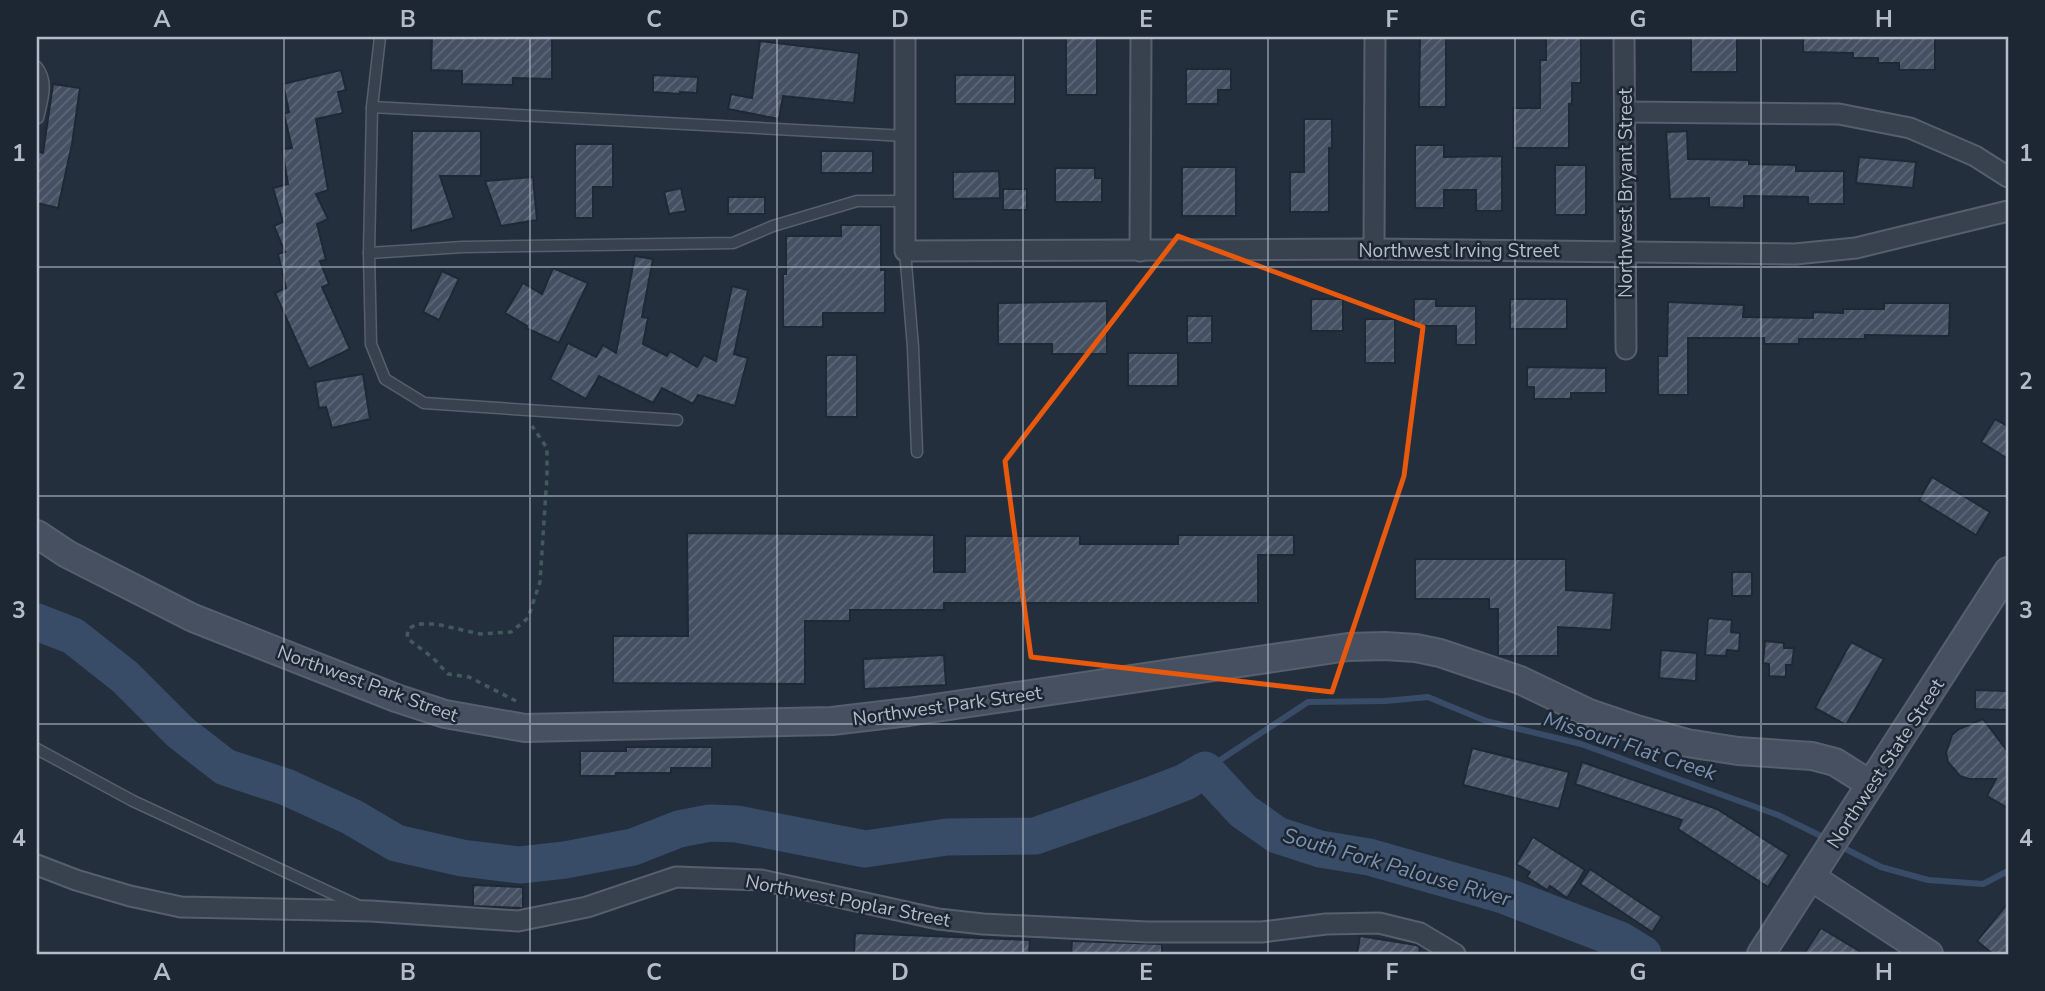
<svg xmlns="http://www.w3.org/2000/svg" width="2045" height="991" viewBox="0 0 2045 991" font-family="'Nunito Sans',sans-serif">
<defs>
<pattern id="building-hatch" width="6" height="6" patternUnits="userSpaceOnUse" patternTransform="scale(1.75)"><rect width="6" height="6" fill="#455162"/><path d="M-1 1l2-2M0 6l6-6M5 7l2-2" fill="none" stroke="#5d6877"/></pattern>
</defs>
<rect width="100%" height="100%" fill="#242f3e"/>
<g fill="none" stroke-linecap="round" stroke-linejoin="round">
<g stroke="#394c67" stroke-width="6">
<polyline points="1205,770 1308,702 1385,701 1428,697 1486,721 1581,744 1778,815 1829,840"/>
<polyline points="1838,845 1881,867 1928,880 1983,884 2008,871"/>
</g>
<polyline stroke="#394c67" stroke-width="37" points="37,622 73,636 125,677 180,732 225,767 286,787 352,817 396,843 462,858 520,865 565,860 633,847 679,829 710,823 737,824 865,849 947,837 1035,836 1149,796 1185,782 1205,770 1243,811 1277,835 1320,849 1369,857 1503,895 1620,940 1643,954"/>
</g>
<g fill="url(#building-hatch)" stroke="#1f2835" stroke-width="2">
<polygon points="432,37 552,37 552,79 513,78 513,85 462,84 462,71 431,70"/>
<rect x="1066" y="37" width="31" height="58"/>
<polygon points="1420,37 1446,37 1446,107 1419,107"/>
<polygon points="1546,37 1581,37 1581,83 1572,83 1572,104 1569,104 1569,148 1513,148 1513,108 1540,108 1540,60 1546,60"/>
<rect x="1691" y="37" width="46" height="35"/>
<polygon points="1803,37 1935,37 1935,70 1899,70 1899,63 1878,63 1878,58 1853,58 1853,53 1803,52"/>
<polygon points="760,41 859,53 854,103 783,96 779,119 728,109 731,94 752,98"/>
<polygon points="1186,69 1231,69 1231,90 1218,90 1218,104 1186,104"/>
<polygon points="341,70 346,90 338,92 343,113 316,119 328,190 316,194 328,219 317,224 326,260 320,261 329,284 322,287 350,349 309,369 275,293 286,288 278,254 285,252 274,226 283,222 273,188 288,184 282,149 292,148 284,114 289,112 283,84"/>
<polygon points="653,75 698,77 697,93 680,92 680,94 653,92"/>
<rect x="955" y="75" width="60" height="29"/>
<polygon points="53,84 80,88 72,144 58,208 37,203 37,151 43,153"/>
<polygon points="1304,119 1332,119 1332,148 1329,148 1329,212 1290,212 1290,172 1304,172"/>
<polygon points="412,131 481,131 481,176 440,176 454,218 411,231"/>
<polygon points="1687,131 1688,159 1749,160 1749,164 1796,165 1796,171 1844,171 1844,204 1808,204 1808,197 1744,196 1744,208 1709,207 1709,198 1670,199 1666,132"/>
<polygon points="575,144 613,144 613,187 593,187 593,218 575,218"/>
<polygon points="1415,145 1444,145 1444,157 1502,156 1502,211 1476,211 1476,190 1444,190 1444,208 1415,208"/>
<rect x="821" y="151" width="52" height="22"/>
<polygon points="1859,157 1916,162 1913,188 1856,183"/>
<rect x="1555" y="165" width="31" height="50"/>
<rect x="1182" y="167" width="54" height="49"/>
<polygon points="1055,168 1095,168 1095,178 1102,178 1102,202 1055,202"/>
<polygon points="999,171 1000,198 953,199 953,172"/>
<polygon points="533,177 537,220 501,226 485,181"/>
<polygon points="681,188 686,211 669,214 664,192"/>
<rect x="1003" y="189" width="24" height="21"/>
<rect x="728" y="197" width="37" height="17"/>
<polygon points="841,225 881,225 881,270 885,270 885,313 823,313 823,327 783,327 783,274 786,274 786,236 841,236"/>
<polygon points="635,256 653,259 642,317 648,318 643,344 667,356 670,351 697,367 704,355 716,361 732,286 748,290 734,354 748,358 735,406 698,395 693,404 662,388 653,403 599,376 586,399 550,379 568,343 596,357 603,345 616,353"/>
<polygon points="553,268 588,283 559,343 526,328 527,326 505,313 523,283 542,294"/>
<polygon points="442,271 459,279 439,320 423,312"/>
<rect x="1311" y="299" width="32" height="32"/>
<polygon points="1414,299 1436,299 1436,306 1476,306 1476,345 1456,345 1456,326 1414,326"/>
<rect x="1510" y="299" width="57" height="30"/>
<polygon points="1107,301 1107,354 1052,354 1052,344 998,344 998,303"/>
<polygon points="1668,302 1744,305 1743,317 1813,318 1813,312 1843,313 1843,309 1884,309 1884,303 1950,303 1949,336 1865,335 1865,339 1799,339 1799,344 1764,344 1764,338 1688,338 1688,395 1658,395 1658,356 1667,356"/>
<rect x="1187" y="316" width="25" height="27"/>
<rect x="1365" y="319" width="30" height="44"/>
<rect x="1128" y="353" width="50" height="33"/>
<rect x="826" y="355" width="31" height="62"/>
<polygon points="1527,367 1606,368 1606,393 1571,393 1571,399 1534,399 1534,387 1527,387"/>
<polygon points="363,374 370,419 332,428 326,407 319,408 315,382"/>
<polygon points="1995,419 2008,426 2008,459 1981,442"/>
<polygon points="1932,477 1990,512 1976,535 1919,500"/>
<polygon points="687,533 934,535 934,572 965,572 965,536 1080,536 1080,544 1178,544 1178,535 1294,535 1294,555 1258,555 1258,603 944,603 944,610 850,610 850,621 805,621 805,684 613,683 613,636 688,636"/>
<polygon points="1415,559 1566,559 1566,590 1614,593 1611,630 1558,627 1558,656 1498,656 1498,609 1489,609 1489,599 1415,599"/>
<rect x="1732" y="572" width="20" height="24"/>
<polygon points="1708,618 1732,620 1731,632 1740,633 1739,651 1727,650 1726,656 1705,655"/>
<polygon points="1765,641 1784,643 1784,648 1794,648 1792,665 1786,665 1786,677 1769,676 1769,664 1763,663"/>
<polygon points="1851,642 1884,659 1846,725 1815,708"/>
<polygon points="1661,650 1697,653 1696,681 1659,678"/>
<polygon points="944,655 946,685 864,689 863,659"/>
<polygon points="1975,690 2008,691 2008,710 1975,709"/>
<polygon points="1983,719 2008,752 2008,808 1987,796 1996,779 1969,779 1960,776 1948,762 1946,753 1952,735 1959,729"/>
<polygon points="626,747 712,747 712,768 671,768 671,773 616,773 616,776 580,776 580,751 626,751"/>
<polygon points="1472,748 1569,772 1559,809 1463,785"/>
<polygon points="1582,762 1717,809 1789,855 1768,887 1678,829 1682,820 1575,784"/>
<polygon points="1533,837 1585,870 1567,898 1550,886 1547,890 1527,877 1530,872 1516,864"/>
<polygon points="1590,869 1662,917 1652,932 1580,884"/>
<polygon points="473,885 523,887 523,908 473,906"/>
<polygon points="2008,903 2008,954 1993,954 1977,941"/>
<polygon points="1821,928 1864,954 1804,954"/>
<polygon points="855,933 1030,940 1029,954 854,954"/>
<polygon points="1360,936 1416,945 1420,947 1419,954 1357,954"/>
<polygon points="1072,941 1162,944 1162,954 1071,954"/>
</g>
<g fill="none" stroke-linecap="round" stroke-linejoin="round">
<defs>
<g id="lane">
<path d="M 37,67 C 49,82 42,100 38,118"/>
<polyline points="372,107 380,37"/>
<polyline points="905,251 913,347 917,452"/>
<polyline points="369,253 463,247 733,243 773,226 857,201 905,201"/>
<polyline points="677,420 424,403 385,379 371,344 369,253 372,107 906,136"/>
<polyline points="37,749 133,801 357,905"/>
</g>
<g id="street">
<polyline points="905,37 905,251 1374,249 1795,254 1856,248 2008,211"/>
<polyline points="1624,37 1626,349"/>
<polyline points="1625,112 1839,114 1910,128 1975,156 2008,177"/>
<polyline points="1374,249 1375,37"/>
<polyline points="1140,251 1141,37"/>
<polyline points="37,865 76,880 130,896 181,907 371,911 518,921 587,907 676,877 761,880 938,919 983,924 1147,932 1262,932 1326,924 1379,923 1420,933 1455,954"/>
</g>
<g id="secondary">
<polyline points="37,534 67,554 193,618 396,698 445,714 525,728 832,721 908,712 1348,647 1385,646 1416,648 1440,653 1520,680 1589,713 1636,729 1687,743 1738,751 1812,756 1835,762 1870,784"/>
<polyline points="1811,877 1929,954"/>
<polyline points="1761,954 2008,571"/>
</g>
</defs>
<use href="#lane" stroke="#565f6c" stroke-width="13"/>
<use href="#street" stroke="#565f6c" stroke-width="23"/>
<use href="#secondary" stroke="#565f6c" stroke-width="30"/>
<polyline stroke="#44595c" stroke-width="3.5" stroke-dasharray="5 5" stroke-linecap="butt" points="516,701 469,677 448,674 433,658 407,638 408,629 417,624 436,624 480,634 511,632 528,618 540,582 547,476 547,448 532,426"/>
<use href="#lane" stroke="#38414e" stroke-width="10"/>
<use href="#street" stroke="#38414e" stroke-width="19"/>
<use href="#secondary" stroke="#465061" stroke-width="26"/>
</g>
<path fill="none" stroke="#e8590c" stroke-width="5" stroke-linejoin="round" d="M 1178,236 L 1423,327 L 1404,476 L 1332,692 L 1031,657 L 1005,461 Z"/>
<path fill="none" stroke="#b4bcc9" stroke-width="2" stroke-opacity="0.55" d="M 284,37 L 284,954M 530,37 L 530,954M 777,37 L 777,954M 1023,37 L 1023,954M 1268,37 L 1268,954M 1515,37 L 1515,954M 1761,37 L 1761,954M 37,267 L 2008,267M 37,496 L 2008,496M 37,724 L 2008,724"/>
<g text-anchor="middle" stroke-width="5" stroke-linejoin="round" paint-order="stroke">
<g font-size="19" fill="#b4bcc9" stroke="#1d2633">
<text transform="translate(1625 193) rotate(-90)" y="7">Northwest Bryant Street</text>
<text x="1459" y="257">Northwest Irving Street</text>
<text transform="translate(368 683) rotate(20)" y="7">Northwest Park Street</text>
<text transform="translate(947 705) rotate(-8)" y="7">Northwest Park Street</text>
<text transform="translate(1885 763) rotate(-57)" y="7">Northwest State Street</text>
<text transform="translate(848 900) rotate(11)" y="7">Northwest Poplar Street</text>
</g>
<g font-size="21" font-style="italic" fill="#7c92b1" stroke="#1d2633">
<text transform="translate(1630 746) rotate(18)" y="7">Missouri Flat Creek</text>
<text transform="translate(1397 867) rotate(16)" y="7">South Fork Palouse River</text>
</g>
</g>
<rect width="2045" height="991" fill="none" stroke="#1d2633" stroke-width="77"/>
<rect x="38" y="38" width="1969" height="915" fill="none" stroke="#b4bcc9" stroke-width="2.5"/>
<g font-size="23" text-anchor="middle" font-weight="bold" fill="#b4bcc9">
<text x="162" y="27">A</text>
<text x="408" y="27">B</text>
<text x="654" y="27">C</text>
<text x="900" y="27">D</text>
<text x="1146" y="27">E</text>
<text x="1392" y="27">F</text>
<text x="1638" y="27">G</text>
<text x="1884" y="27">H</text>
<text x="19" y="161">1</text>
<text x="2026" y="161">1</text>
<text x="19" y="389">2</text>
<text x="2026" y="389">2</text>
<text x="19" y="618">3</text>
<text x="2026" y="618">3</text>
<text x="19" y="846">4</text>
<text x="2026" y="846">4</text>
<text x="162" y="980">A</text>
<text x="408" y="980">B</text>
<text x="654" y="980">C</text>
<text x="900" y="980">D</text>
<text x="1146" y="980">E</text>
<text x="1392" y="980">F</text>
<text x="1638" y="980">G</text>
<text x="1884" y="980">H</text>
</g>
</svg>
